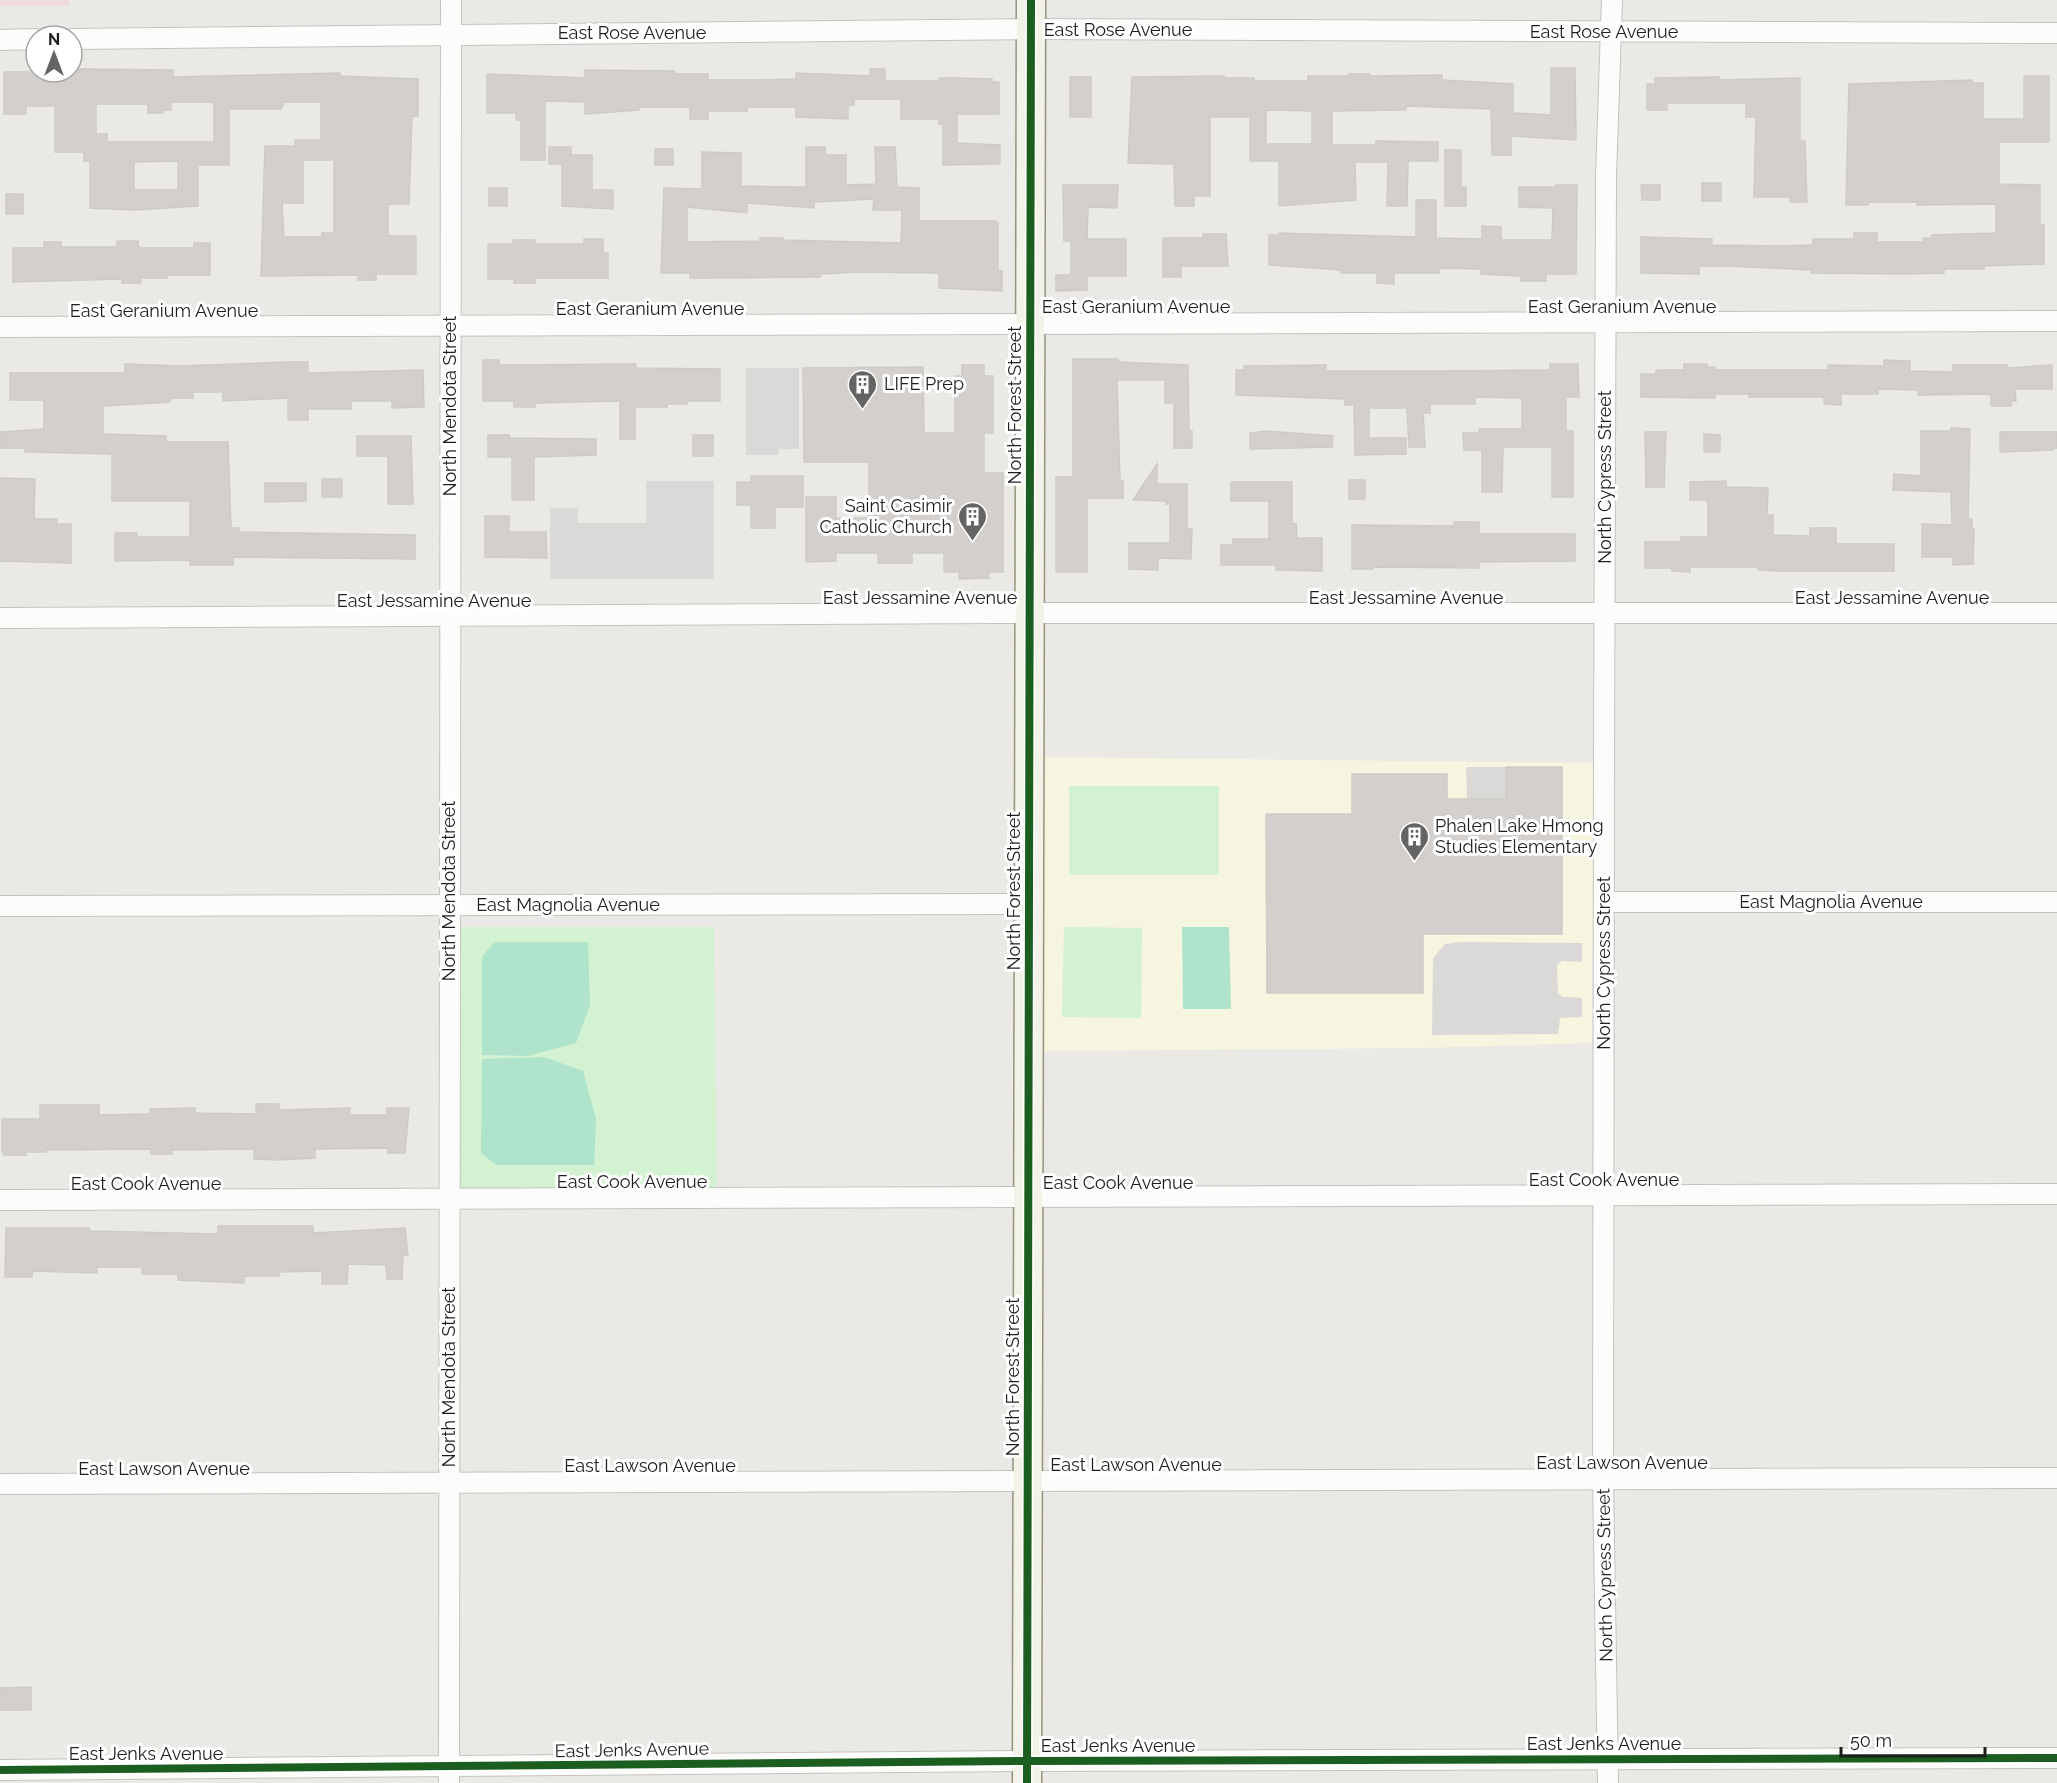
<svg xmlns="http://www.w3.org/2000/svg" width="2057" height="1783" viewBox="0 0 2057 1783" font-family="Raleway,sans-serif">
<rect width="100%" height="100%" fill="#ebe9e5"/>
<rect fill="#eddcda" x="0" y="0" width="69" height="6"/>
<polygon fill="#f6f5df" points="1029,757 1594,763 1592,1043 1424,1048 1028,1051"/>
<g fill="#d2f2d1">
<rect x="1069" y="786" width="150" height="89"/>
<polygon points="451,927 714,927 717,1197 449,1199"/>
<polygon points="1064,927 1142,928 1141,1018 1062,1017"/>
</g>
<g fill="#b0e3cb">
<polygon points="1182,927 1229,927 1231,1009 1183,1009"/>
<polygon points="494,942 588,942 590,1005 576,1043 528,1056 482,1055 482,957"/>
<polygon points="544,1057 583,1071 596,1119 594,1165 496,1165 481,1153 482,1059"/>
</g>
<g fill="#dad9d7">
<polygon points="746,368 799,368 799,449 779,449 778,455 746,455"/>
<polygon points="646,481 714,481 714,579 550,579 550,508 578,508 578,523 646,523"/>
<polygon points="1466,767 1506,767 1506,799 1467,799"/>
<polygon points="1461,942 1582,943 1582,962 1562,961 1557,965 1558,994 1563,997 1582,998 1582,1017 1560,1018 1558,1034 1432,1035 1433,958 1445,944"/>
</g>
<g fill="#d2cfcc" stroke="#cecbc7" stroke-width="1.5" fill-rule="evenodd">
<path d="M 1551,68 L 1575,68 L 1576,140 L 1511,136 L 1511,155 L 1492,155 L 1491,109 L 1406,106 L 1406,110 L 1332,111 L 1332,145 L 1376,145 L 1376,141 L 1438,142 L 1438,161 L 1408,161 L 1407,206 L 1387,206 L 1388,162 L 1355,162 L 1356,200 L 1279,206 L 1279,161 L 1250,161 L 1250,117 L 1210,117 L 1210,196 L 1194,196 L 1194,206 L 1175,206 L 1174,164 L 1128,163 L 1132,77 L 1224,76 L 1224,78 L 1254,78 L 1254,81 L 1308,81 L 1308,76 L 1349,76 L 1349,74 L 1370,74 L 1370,76 L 1442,75 L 1442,80 L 1513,84 L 1513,113 L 1551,115 ZM 1266,110 L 1312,111 L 1312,144 L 1266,144 Z"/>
<path d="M 79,69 L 173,70 L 173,77 L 340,73 L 340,76 L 418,79 L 418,116 L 412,116 L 409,204 L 388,204 L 388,236 L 416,236 L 416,274 L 376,274 L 376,280 L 358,280 L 358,275 L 261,276 L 265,146 L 295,146 L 295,140 L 321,140 L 321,102 L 284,102 L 281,109 L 229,109 L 229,165 L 198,165 L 198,206 L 134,210 L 90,208 L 90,161 L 84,161 L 84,152 L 55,152 L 55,106 L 26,106 L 26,114 L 4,114 L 4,72 L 79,72 ZM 171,102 L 214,102 L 214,142 L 107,142 L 107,134 L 96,134 L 96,104 L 148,104 L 148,113 L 163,113 L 163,110 L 171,110 ZM 303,160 L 334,160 L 334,233 L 322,233 L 322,237 L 284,237 L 282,203 L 303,203 ZM 178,161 L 178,190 L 134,190 L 134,162 Z"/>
<polygon points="870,69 885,69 885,81 939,81 939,78 957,78 992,79 992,82 999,82 999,114 957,114 957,143 1000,145 1000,164 943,165 943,124 939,124 939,119 901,119 901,99 854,99 854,105 848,105 848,119 796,117 796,107 747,107 747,111 708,111 708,119 690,119 690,107 639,107 639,110 585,114 585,102 545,101 545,160 521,160 521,120 516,120 516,113 487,113 487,74 585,78 585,70 674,71 674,74 708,74 708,80 759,80 796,79 796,73 870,76"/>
<polygon points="2024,76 2049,76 2049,142 1999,142 1999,184 2040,185 2040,225 2044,225 2044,264 1984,266 1984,269 1944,269 1944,273 1907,274 1811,273 1811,270 1730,266 1699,266 1699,274 1641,273 1641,237 1712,239 1712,245 1778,246 1813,245 1813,239 1854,239 1854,233 1877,233 1877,242 1923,242 1923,238 1932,238 1932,235 1996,233 1996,204 1917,205 1917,202 1868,202 1868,205 1846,205 1849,84 1972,80 1972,83 1983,83 1983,119 2024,119"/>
<rect x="1070" y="77" width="21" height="40"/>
<polygon points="1719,77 1719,80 1800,78 1800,141 1805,141 1807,202 1790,202 1790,197 1754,197 1756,117 1746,117 1746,103 1667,103 1667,110 1647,110 1647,84 1655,84 1655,78"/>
<polygon points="549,147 571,147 571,155 592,155 592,190 613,190 613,209 562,206 562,164 549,164"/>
<path d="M 806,147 L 825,147 L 825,155 L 846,155 L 846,185 L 876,184 L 875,147 L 895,147 L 897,187 L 919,188 L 919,221 L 995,221 L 998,223 L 998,271 L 1002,271 L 1002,291 L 939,288 L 939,273 L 859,272 L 820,274 L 820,277 L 707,278 L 690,278 L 690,273 L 661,273 L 664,188 L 702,189 L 702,152 L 741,153 L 741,186 L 794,187 L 806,187 ZM 874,199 L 873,210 L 902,210 L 901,243 L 783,240 L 783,238 L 760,238 L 760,241 L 687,242 L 687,207 L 747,213 L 747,203 L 814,208 L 814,202 Z"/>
<rect x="655" y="149" width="18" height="16"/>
<polygon points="1445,150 1461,150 1461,187 1466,187 1466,206 1445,206"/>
<rect x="1702" y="183" width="19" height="18"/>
<polygon points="1063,185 1118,185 1117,208 1088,207 1087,239 1126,239 1126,276 1087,276 1087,290 1056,291 1056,275 1071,275 1071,241 1064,241"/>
<polygon points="1556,185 1577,185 1576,274 1546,274 1546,281 1521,281 1521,276 1481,274 1481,269 1440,268 1439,273 1394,273 1394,284 1377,283 1377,273 1341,273 1341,270 1269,265 1269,235 1279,235 1279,233 1416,237 1416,200 1436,200 1436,238 1482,239 1482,226 1501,227 1501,240 1552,240 1553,208 1519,207 1519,187 1556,187"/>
<polygon points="1641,185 1660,185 1660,200 1642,200"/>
<rect x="489" y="188" width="18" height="18"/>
<rect x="6" y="194" width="17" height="20"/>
<polygon points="1203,234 1226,234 1228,266 1181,266 1181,277 1163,277 1163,238 1203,238"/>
<polygon points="584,239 603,239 603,253 608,253 608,278 535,278 535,283 514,283 514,279 488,279 488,244 513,244 513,240 535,240 535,244 584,244"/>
<polygon points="117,241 138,241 138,246 141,248 194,248 194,243 210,243 210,275 167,275 167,278 141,278 141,283 122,283 122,279 13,282 13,248 44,248 44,242 61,242 61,247 117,247"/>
<polygon points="1073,359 1118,359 1118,362 1188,365 1189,431 1192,431 1192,448 1174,448 1174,403 1165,403 1165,380 1117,380 1120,481 1123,481 1123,498 1087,498 1087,572 1056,572 1056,477 1073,477"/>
<polygon points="483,360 499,360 499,365 636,364 636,368 720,369 720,401 687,401 687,404 667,404 667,407 635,407 635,439 620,439 620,401 535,403 535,407 514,407 514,401 483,401"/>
<polygon points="1884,360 1910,361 1910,371 1953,372 1953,365 2007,365 2007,368 2052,365 2052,389 2015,389 2016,401 2011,401 2011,406 1991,406 1991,394 1918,395 1918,390 1878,389 1878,394 1841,394 1841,405 1824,404 1824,397 1749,397 1750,394 1715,394 1715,398 1641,397 1641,374 1656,374 1656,370 1684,370 1684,364 1707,364 1707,367 1715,367 1715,370 1828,370 1828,365 1884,366"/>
<polygon points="288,362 308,362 308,373 423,370 424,407 392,408 392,401 351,401 351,409 308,409 308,420 288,420 288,398 223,401 223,392 193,392 193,398 170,398 170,402 103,406 103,434 166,436 166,442 228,442 231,528 239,528 239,532 415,535 415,559 233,557 233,565 190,565 190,560 115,561 115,533 137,533 137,537 190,537 190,501 112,501 112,454 25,452 25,448 0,448 0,432 44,429 44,400 10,400 10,373 125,373 125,364 180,366"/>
<polygon points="1550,364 1578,364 1579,397 1566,397 1566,431 1573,431 1573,497 1552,497 1552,447 1503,447 1502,492 1482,492 1482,450 1464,450 1463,433 1479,433 1479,429 1522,429 1522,398 1475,397 1475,404 1430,404 1430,413 1423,413 1425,447 1409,447 1407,408 1369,408 1369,438 1406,438 1406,454 1355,455 1354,405 1345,405 1345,399 1236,395 1236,370 1244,370 1244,366 1326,365 1326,371 1440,371 1550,370"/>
<polygon points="962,365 984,365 984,376 993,376 993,433 984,433 984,473 1003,473 1003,572 989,572 989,578 959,579 959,572 944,572 944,553 912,553 912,563 878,563 878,553 836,553 836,561 806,562 806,497 836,497 836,518 869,518 869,462 804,462 803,368 923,367 924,433 955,433 955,376 962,376"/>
<polygon points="1951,428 1970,429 1968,519 1972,519 1972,529 1974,529 1973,564 1953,565 1953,557 1922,557 1922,524 1952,525 1951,492 1893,490 1894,474 1921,476 1921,431 1951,431"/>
<polygon points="1267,431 1333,436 1332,447 1250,449 1250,433"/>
<polygon points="1645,432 1666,432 1664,487 1646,487"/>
<polygon points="2000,432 2057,432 2057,448 2053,448 2053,450 2000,452"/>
<polygon points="1704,434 1720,435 1720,452 1704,452"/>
<polygon points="488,435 509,435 510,438 596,439 596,455 534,457 534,500 512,500 512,457 488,457"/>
<rect x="693" y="435" width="20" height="21"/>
<polygon points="357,436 411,436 413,504 388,504 388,456 357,456"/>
<polygon points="1157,464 1157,484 1187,484 1187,529 1192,529 1191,559 1158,558 1158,570 1129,569 1129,543 1170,543 1170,504 1166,504 1166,501 1133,500"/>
<polygon points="751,476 803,476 803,507 775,507 775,528 751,528 751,505 737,505 737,482 751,482"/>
<polygon points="0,478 35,479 34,519 57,519 57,524 71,524 71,563 0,561"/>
<rect x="322" y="479" width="20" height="18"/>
<rect x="1349" y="480" width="16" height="19"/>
<polygon points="1726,481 1726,487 1768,488 1767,515 1773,515 1773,535 1810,536 1810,528 1836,528 1836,544 1894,544 1894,571 1777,571 1758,570 1758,567 1690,567 1690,572 1672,571 1672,568 1645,568 1645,542 1681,542 1681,537 1708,537 1708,504 1706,500 1690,500 1690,482"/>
<polygon points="1231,482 1292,482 1292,524 1296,524 1297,538 1322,538 1322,571 1276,570 1276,565 1221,565 1221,545 1233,545 1233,539 1269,539 1269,501 1231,501"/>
<polygon points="265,483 306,483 306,501 265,502"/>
<polygon points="485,516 509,516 509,532 546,532 547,558 485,557"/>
<polygon points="1454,522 1479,522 1479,534 1575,534 1575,561 1479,562 1479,568 1373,567 1373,569 1352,569 1352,525 1454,526"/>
<polygon points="1506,767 1562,767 1562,934 1423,934 1423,993 1267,993 1266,814 1352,814 1352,774 1447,774 1447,799 1506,799"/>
<polygon points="256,1104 279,1104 279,1110 350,1108 350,1115 387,1115 387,1108 409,1108 405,1153 388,1153 388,1148 315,1149 315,1158 278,1160 254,1159 254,1149 172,1150 172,1154 151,1154 151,1149 46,1150 46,1152 26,1152 26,1155 4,1155 2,1150 2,1119 40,1119 40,1105 99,1105 99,1115 150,1114 150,1109 195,1108 195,1113 256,1114"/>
<polygon points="218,1226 313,1226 313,1233 405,1228 408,1255 403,1255 402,1279 387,1279 386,1265 348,1264 347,1284 322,1284 322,1271 279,1272 279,1276 244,1276 244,1283 178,1280 178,1274 142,1274 142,1267 97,1267 97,1273 32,1271 32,1277 5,1277 6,1228 89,1228 90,1231 218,1234"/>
<polygon points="31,1687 31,1710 0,1710 0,1688"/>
</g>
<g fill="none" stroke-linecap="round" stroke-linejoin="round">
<defs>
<g id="street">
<polyline points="72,39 1031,29 2057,33"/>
<polyline points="0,40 36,39"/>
<polyline points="0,327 2057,321"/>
<polyline points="0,618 998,613 2057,613"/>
<polyline points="1604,902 2057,902"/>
<polyline points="0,906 1028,904"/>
<polyline points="0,1200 2057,1194"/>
<polyline points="0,1484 2057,1478"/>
<polyline points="0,1770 1028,1761 2057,1758"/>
<polyline points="449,1783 451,0"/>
<polyline points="1608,1783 1603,1478 1604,757 1606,176 1612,0"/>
</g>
<polyline id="secondary" points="1027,1783 1031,0"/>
</defs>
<use href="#street" stroke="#c4c3c1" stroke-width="22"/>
<use href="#secondary" stroke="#94947d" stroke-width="31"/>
<use href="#street" stroke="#fcfcfb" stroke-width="20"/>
<use href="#secondary" stroke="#f3f2e9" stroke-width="28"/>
<defs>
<g id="cycleway">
<polyline points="0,1770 1028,1761 2057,1758"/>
<polyline points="1027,1783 1031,0"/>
</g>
</defs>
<use href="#cycleway" stroke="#fff" stroke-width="11"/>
<use href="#cycleway" stroke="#1b5e20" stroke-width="8"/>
</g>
<defs>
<symbol id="building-pin" viewBox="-11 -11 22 30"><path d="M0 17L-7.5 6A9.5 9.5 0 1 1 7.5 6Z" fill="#656463" stroke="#fff"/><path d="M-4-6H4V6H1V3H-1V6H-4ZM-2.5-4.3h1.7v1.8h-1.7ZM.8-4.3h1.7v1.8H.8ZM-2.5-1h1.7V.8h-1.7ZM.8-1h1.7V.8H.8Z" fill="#fff"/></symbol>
</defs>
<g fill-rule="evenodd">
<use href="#building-pin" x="846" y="368" width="33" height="45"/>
<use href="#building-pin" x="956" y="500" width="33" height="45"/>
<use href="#building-pin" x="1398" y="820" width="33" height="45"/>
</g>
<g text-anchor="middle" stroke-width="6" stroke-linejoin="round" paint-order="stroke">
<g font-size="18" fill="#1d1d1d" stroke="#fff">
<text x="1118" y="36">East Rose Avenue</text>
<text x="1604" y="38">East Rose Avenue</text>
<text x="632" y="39">East Rose Avenue</text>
<text x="1136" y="313">East Geranium Avenue</text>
<text x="1622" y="313">East Geranium Avenue</text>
<text x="650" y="315">East Geranium Avenue</text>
<text x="164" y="317">East Geranium Avenue</text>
<text transform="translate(1015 405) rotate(-90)" y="6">North Forest Street</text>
<text transform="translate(450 406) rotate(-90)" y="6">North Mendota Street</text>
<text transform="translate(1605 477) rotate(-90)" y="6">North Cypress Street</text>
<text x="920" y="604">East Jessamine Avenue</text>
<text x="1406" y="604">East Jessamine Avenue</text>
<text x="1892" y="604">East Jessamine Avenue</text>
<text x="434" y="607">East Jessamine Avenue</text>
<text transform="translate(449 891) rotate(-90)" y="6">North Mendota Street</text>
<text transform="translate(1014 891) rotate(-90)" y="6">North Forest Street</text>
<text x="1831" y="908">East Magnolia Avenue</text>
<text x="568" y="911">East Magnolia Avenue</text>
<text transform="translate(1604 963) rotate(-90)" y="6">North Cypress Street</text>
<text x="1604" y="1186">East Cook Avenue</text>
<text x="632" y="1188">East Cook Avenue</text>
<text x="1118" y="1189">East Cook Avenue</text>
<text x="146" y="1190">East Cook Avenue</text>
<text transform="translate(449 1377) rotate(-90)" y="6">North Mendota Street</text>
<text transform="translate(1013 1377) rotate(-90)" y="6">North Forest Street</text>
<text x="1622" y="1469">East Lawson Avenue</text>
<text x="1136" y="1471">East Lawson Avenue</text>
<text x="650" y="1472">East Lawson Avenue</text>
<text x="164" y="1475">East Lawson Avenue</text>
<text transform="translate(1605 1575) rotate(-91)" y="6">North Cypress Street</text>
<text x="1604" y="1750">East Jenks Avenue</text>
<text x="1118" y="1752">East Jenks Avenue</text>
<text transform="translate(632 1750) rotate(-1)" y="6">East Jenks Avenue</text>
<text x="146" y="1760">East Jenks Avenue</text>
</g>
<g font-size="18" fill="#1d1d1d" stroke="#fff" text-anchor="start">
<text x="884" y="390">LIFE Prep</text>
<text x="952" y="512" text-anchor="end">Saint Casimir<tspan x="952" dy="21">Catholic Church</tspan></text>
<text x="1435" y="832">Phalen Lake Hmong<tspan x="1435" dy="21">Studies Elementary</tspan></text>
</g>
</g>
<g transform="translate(54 54)"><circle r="28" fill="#ffffff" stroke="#a5a5a5" stroke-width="1.5"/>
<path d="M0-4.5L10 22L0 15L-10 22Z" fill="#656463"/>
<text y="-9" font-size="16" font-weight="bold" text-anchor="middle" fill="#1d1d1d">N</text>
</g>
<path d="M1841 1747v9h144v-9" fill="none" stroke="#1d1d1d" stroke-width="3"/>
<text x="1850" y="1747" font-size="18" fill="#1d1d1d" stroke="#ffffff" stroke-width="4.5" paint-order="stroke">50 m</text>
</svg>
